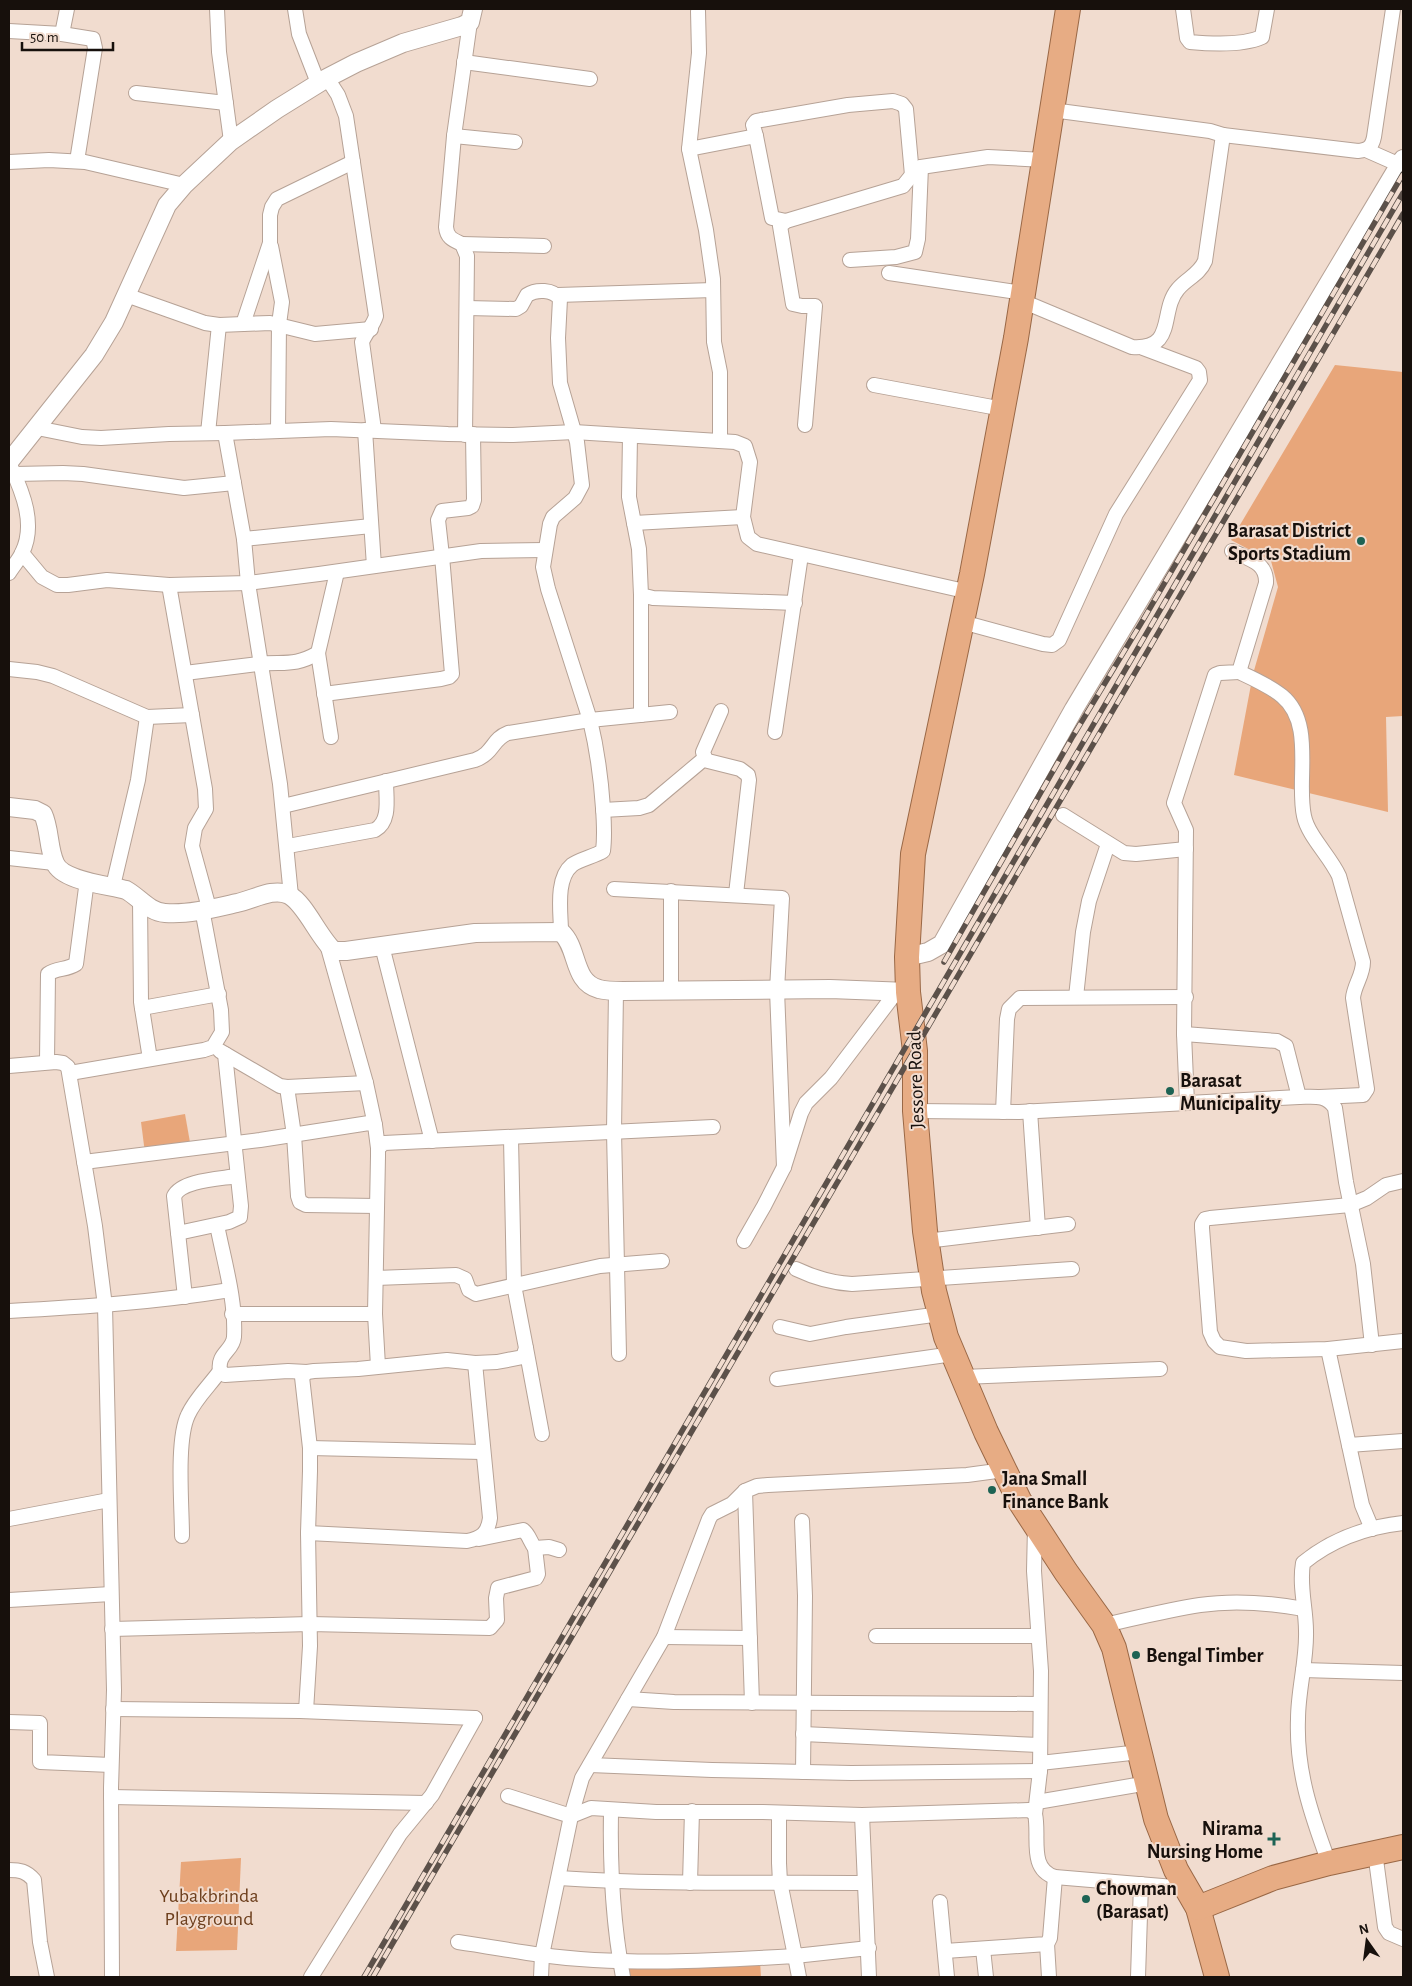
<svg xmlns="http://www.w3.org/2000/svg" width="1412" height="1986" viewBox="0 0 1412 1986" font-family="'Alegreya Sans',sans-serif">
<rect width="100%" height="100%" fill="#f1dccf"/>
<g fill="#e8a67a">
<polygon points="1335,365 1403,372 1403,716 1386,717 1388,812 1234,775 1253,674 1278,587 1271,561 1231,540"/>
<polygon points="185,1114 191,1148 145,1153 141,1122"/>
<polygon points="241,1858 237,1950 176,1951 181,1862"/>
<polygon points="760,1961 761,1977 628,1977 627,1966"/>
</g>
<g fill="none" stroke-linecap="round" stroke-linejoin="round">
<defs>
<g id="minor">
<polyline points="217,9 219,52 231,141"/>
<polyline points="295,9 299,34 318,83"/>
<path d="M 1183,9 L 1187,38 L 1190,42 C 1211,44 1244,45 1262,37 L 1267,9"/>
<polyline points="698,11 699,53 689,149 706,230 713,279 714,342 720,372 720,441"/>
<polyline points="9,31 62,34 93,39 95,48 77,161"/>
<polyline points="62,34 67,9"/>
<polyline points="464,62 590,79"/>
<path d="M 327,78 L 338,95 L 346,116 L 376,316 C 373,326 366,332 362,342 L 374,430"/>
<polyline points="136,93 226,103"/>
<path d="M 1223,135 L 1358,151 C 1368,150 1372,147 1374,137 L 1393,9"/>
<polyline points="454,136 515,142"/>
<polyline points="756,136 753,125 756,121 761,120 848,105 893,101 902,104 906,109 912,175"/>
<polyline points="689,149 756,136 772,218 786,221"/>
<polyline points="1366,150 1400,165"/>
<polyline points="9,162 49,160 85,162 184,185"/>
<polyline points="462,244 544,246"/>
<polyline points="271,246 282,302 279,324 278,430"/>
<polyline points="850,260 896,257 915,252 918,239 921,167"/>
<polyline points="889,273 1023,293"/>
<polyline points="126,295 205,323 219,325 270,323 315,334 371,329"/>
<polyline points="558,295 713,290"/>
<path d="M 1022,301 L 1132,347 C 1177,350 1159,311 1178,289 C 1187,278 1199,275 1205,261 L 1223,135 L 1210,131 L 1052,110"/>
<path d="M 467,308 L 516,309 L 521,306 L 527,295 C 536,289 553,289 560,299 L 558,338 L 560,383 L 577,442 L 582,485 L 575,498 L 553,517 L 550,524 L 543,567 L 548,589 L 590,720 C 597,749 601,778 603,808 C 604,822 605,836 603,851 C 595,856 578,860 572,865 C 555,879 561,913 561,932"/>
<polyline points="243,324 270,243 270,215 272,207 277,199 353,162"/>
<polyline points="874,385 1003,409"/>
<polyline points="805,425 815,306 802,306 793,304 780,226 786,221 903,186 916,170 921,167 988,157 1044,160"/>
<polyline points="37,428 82,437 101,438 169,434 225,433 331,429 448,434 513,435 574,432 735,442 745,446 750,462 743,517 748,537 757,544 969,592"/>
<polyline points="365,430 374,566"/>
<polyline points="208,433 219,325"/>
<polyline points="225,433 244,539 248,583 280,784 291,896"/>
<path d="M 465,435 L 467,256 L 462,244 C 453,240 447,238 446,227 L 454,136 L 470,22"/>
<polyline points="630,436 629,497 639,549 641,595 653,598 795,603"/>
<polyline points="15,474 63,473 83,474 184,488 234,483"/>
<polyline points="634,523 743,517"/>
<polyline points="244,539 371,526"/>
<polyline points="22,553 42,577 57,585 68,585 107,580 169,585 248,583 319,574 481,551 545,550"/>
<path d="M 9,573 C 13,566 19,560 22,553 C 36,525 23,493 11,467"/>
<polyline points="169,585 205,789 206,809 195,828 192,846 209,908"/>
<polyline points="962,622 1043,644 1052,645 1059,640 1116,514 1200,380 1199,372 1196,368 1143,348"/>
<polyline points="318,653 331,737"/>
<polyline points="9,669 37,672 53,676 147,717 192,715"/>
<path d="M 1239,672 C 1254,679 1270,686 1282,696 C 1315,723 1296,780 1304,816 C 1308,836 1330,856 1339,876 L 1363,962 C 1363,976 1354,985 1353,998 L 1367,1089 L 1363,1095 L 1320,1097"/>
<path d="M 185,673 C 209,670 234,667 258,664 C 283,661 294,667 318,653 L 337,572"/>
<polyline points="324,694 441,679 449,677 452,674 442,556 438,520 442,511 468,508 472,506 474,500 473,434"/>
<polyline points="721,711 703,752 705,758 708,761 740,769 748,775 749,780 736,894"/>
<polyline points="641,715 641,595"/>
<polyline points="775,732 801,555"/>
<path d="M 283,806 L 475,760 C 494,753 492,739 508,733 L 590,720 L 670,712"/>
<polyline points="603,810 639,808 649,805 705,758"/>
<polyline points="1063,815 1124,853 1136,854 1186,849"/>
<path d="M 288,846 L 375,830 C 391,821 386,798 386,781"/>
<polyline points="9,858 54,863"/>
<polyline points="113,886 138,780 147,717"/>
<polyline points="614,889 782,898 777,990 784,1167"/>
<polyline points="671,891 671,991"/>
<polyline points="140,900 141,1002 150,1059"/>
<polyline points="327,944 366,1083 375,1125"/>
<polyline points="382,946 432,1141"/>
<polyline points="616,991 614,1132 619,1354"/>
<polyline points="1076,997 1083,932 1089,901 1108,844"/>
<polyline points="142,1008 219,994"/>
<polyline points="1184,1034 1277,1041 1286,1046 1299,1097"/>
<polyline points="220,1051 280,1086 287,1087 366,1083"/>
<path d="M 47,1062 L 48,974 C 56,968 67,970 76,964 L 87,880"/>
<polyline points="9,1066 56,1062 63,1063 68,1067 95,1226 105,1306 114,1690 111,1788 112,1977"/>
<polyline points="70,1073 204,1050 213,1047 222,1032 221,1010 202,909"/>
<polyline points="287,1087 294,1135 298,1196 300,1202 306,1205 377,1206"/>
<path d="M 1187,1103 L 1184,1034 L 1186,830 L 1174,803 L 1215,675 L 1220,673 L 1239,672 L 1266,583 C 1267,562 1248,559 1232,551"/>
<path d="M 915,1111 L 1019,1112 L 1299,1097 C 1314,1097 1326,1094 1335,1108 L 1346,1182 L 1363,1264 L 1372,1345"/>
<polyline points="1030,1111 1038,1228"/>
<polyline points="1003,1112 1007,1019 1009,1009 1020,998 1186,997"/>
<polyline points="84,1162 260,1140 369,1123 375,1125 378,1148"/>
<polyline points="1403,1181 1386,1185 1367,1198 1350,1205 1210,1218 1205,1219 1202,1224 1202,1228 1210,1332 1214,1341 1220,1347 1246,1351 1328,1349 1403,1341"/>
<path d="M 217,1225 C 224,1261 236,1300 234,1337 C 233,1351 217,1353 220,1371 L 225,1375 L 288,1371 L 307,1372"/>
<polyline points="178,1233 229,1222 240,1217 241,1206 225,1054"/>
<polyline points="744,1241 764,1206 784,1167 801,1113 806,1103 831,1078 897,991"/>
<polyline points="926,1241 1068,1224"/>
<path d="M 796,1269 C 815,1278 831,1283 852,1284 L 1072,1269"/>
<polyline points="376,1278 456,1275 465,1279 469,1290 476,1294 600,1266 662,1261"/>
<path d="M 185,1297 L 174,1196 C 182,1180 220,1179 237,1176"/>
<path d="M 9,1311 C 83,1307 156,1302 230,1290"/>
<polyline points="232,1314 375,1314"/>
<polyline points="780,1327 810,1334 846,1327 940,1314"/>
<polyline points="526,1348 542,1434"/>
<polyline points="1328,1349 1362,1505 1372,1529"/>
<polyline points="378,1366 375,1314 378,1156 378,1148 384,1143 713,1127"/>
<polyline points="963,1377 1160,1369"/>
<polyline points="777,1379 953,1354"/>
<polyline points="1349,1445 1403,1441"/>
<polyline points="310,1448 482,1452"/>
<polyline points="9,1519 109,1500"/>
<polyline points="802,1521 805,1596 803,1772"/>
<polyline points="1035,1527 1034,1571 1041,1671 1040,1771 1035,1814"/>
<path d="M 308,1533 L 467,1541 C 482,1538 488,1533 490,1518 L 475,1363"/>
<path d="M 182,1536 C 182,1506 176,1440 188,1415 C 195,1399 210,1385 220,1371"/>
<path d="M 479,1539 L 523,1530 C 529,1534 530,1542 535,1548 L 549,1547 L 559,1550"/>
<polyline points="9,1600 111,1594"/>
<path d="M 1104,1625 C 1136,1618 1168,1610 1200,1605 C 1233,1600 1271,1603 1304,1609"/>
<polyline points="112,1629 310,1624 490,1628 497,1620 496,1598 498,1588 536,1578 538,1574 535,1548"/>
<polyline points="876,1636 1038,1636"/>
<polyline points="664,1637 750,1638"/>
<polyline points="1303,1670 1403,1673"/>
<polyline points="628,1699 674,1702 1039,1704"/>
<polyline points="752,1703 745,1491 757,1486 768,1485 967,1475 1004,1470"/>
<polyline points="113,1709 300,1711 475,1718"/>
<polyline points="306,1711 310,1646 308,1533 310,1471 310,1448 302,1377 307,1372 314,1371 358,1369 447,1360 475,1363 497,1362 523,1357 526,1348 514,1285 511,1138"/>
<polyline points="9,1722 40,1723 40,1762 111,1765"/>
<polyline points="803,1734 1039,1745"/>
<polyline points="1040,1763 1140,1752"/>
<polyline points="590,1765 712,1770 851,1773 1040,1771"/>
<path d="M 508,1796 L 571,1816 L 591,1808 L 656,1812 L 763,1812 L 862,1815 L 1029,1810 L 1035,1814 C 1040,1836 1028,1869 1055,1877 L 1186,1888"/>
<polyline points="111,1797 426,1803"/>
<polyline points="1037,1802 1148,1783"/>
<path d="M 611,1810 C 610,1864 613,1924 623,1977"/>
<polyline points="779,1813 779,1863 780,1882 795,1956 869,1948"/>
<polyline points="862,1815 869,1977"/>
<polyline points="1375,1852 1385,1927 1389,1933 1403,1939"/>
<path d="M 1329,1863 C 1311,1814 1296,1771 1298,1719 C 1298,1690 1307,1660 1306,1631 C 1306,1608 1299,1586 1303,1563 C 1331,1540 1367,1527 1403,1523"/>
<path d="M 9,1870 C 20,1870 26,1871 34,1880 L 40,1942 L 47,1977"/>
<path d="M 559,1878 C 661,1885 762,1882 864,1883"/>
<polyline points="690,1883 692,1811"/>
<polyline points="940,1902 947,1977"/>
<path d="M 458,1942 C 486,1946 513,1951 541,1955 C 624,1966 711,1961 795,1956 L 799,1977"/>
<polyline points="1047,1944 1049,1977"/>
<polyline points="983,1949 986,1977"/>
<polyline points="945,1951 1047,1944 1050,1938 1055,1877"/>
<polyline points="311,1977 400,1834 432,1795 475,1718"/>
<polyline points="541,1977 542,1955 571,1816 582,1778 664,1637 709,1519 712,1514 732,1504 745,1491"/>
<polyline points="1138,1977 1141,1884"/>
</g>
<g id="tertiary">
<polyline points="9,462 94,355 114,322 167,205 184,185 231,141 277,109 327,78 356,63 403,43 462,26 470,22 473,9"/>
<path d="M 9,807 L 35,810 L 43,814 C 50,829 48,848 55,863 C 62,881 108,885 126,890 C 139,897 149,912 165,913 C 188,915 215,908 237,903 C 253,900 273,887 289,895 C 305,903 319,938 334,951 L 346,951 L 475,933 L 561,932 C 579,948 572,982 599,989 C 606,991 615,991 623,991 L 830,989 L 908,992"/>
<polyline points="907,957 928,952 942,944 1074,709 1403,159"/>
</g>
<g id="trunk">
<polyline points="1068,9 1016,338 972,574 913,854 907,957 908,992 915,1051 915,1111 925,1231 934,1291 946,1337 986,1432 1019,1500 1066,1572 1104,1625 1114,1648 1156,1819 1176,1870 1198,1908 1217,1977"/>
<polyline points="1198,1908 1273,1878 1329,1863 1403,1847"/>
</g>
</defs>
<use href="#minor" stroke="#b6a296" stroke-width="16"/>
<use href="#tertiary" stroke="#b6a296" stroke-width="20"/>
<use href="#trunk" stroke="#9a6846" stroke-width="26"/>
<use href="#minor" stroke="#fff" stroke-width="14"/>
<use href="#tertiary" stroke="#fff" stroke-width="18"/>
<use href="#trunk" stroke="#e7ac84" stroke-width="24"/>
<defs>
<g id="rail">
<polyline points="944,962 1073,736 1143,620 1403,174"/>
<polyline points="364,1977 1403,193"/>
<polyline points="373,1977 1403,214"/>
</g>
</defs>
<use href="#rail" stroke="#5c514a" stroke-width="5.5"/>
<use href="#rail" stroke="#f1dccf" stroke-width="4" stroke-dasharray="11" stroke-linecap="butt"/>
</g>
<g fill="#1d6354" stroke="#f1dccf" stroke-width="2">
<circle cx="1361" cy="541" r="5"/>
<circle cx="1170" cy="1091" r="5"/>
<circle cx="992" cy="1490" r="5"/>
<circle cx="1136" cy="1655" r="5"/>
<path d="M1271.5 1831.5h5v5h5v5h-5v5h-5v-5h-5v-5h5z"/>
<circle cx="1086" cy="1899" r="5"/>
</g>
<g text-anchor="middle" stroke-width="4" stroke-linejoin="round" paint-order="stroke">
<g font-size="20" font-weight="bold" fill="#17100c" stroke="#f1dccf" text-anchor="start">
<text x="1351" y="537" text-anchor="end">Barasat District<tspan x="1351" dy="23">Sports Stadium</tspan></text>
<text x="1180" y="1087">Barasat<tspan x="1180" dy="23">Municipality</tspan></text>
<text x="1002" y="1485">Jana Small<tspan x="1002" dy="23">Finance Bank</tspan></text>
<text x="1146" y="1662">Bengal Timber</text>
<text x="1263" y="1835" text-anchor="end">Nirama<tspan x="1263" dy="23">Nursing Home</tspan></text>
<text x="1096" y="1895">Chowman<tspan x="1096" dy="23">(Barasat)</tspan></text>
</g>
<g font-size="20" fill="#17100c" stroke="#f1dccf">
<text transform="translate(915 1080) rotate(-92)" y="7">Jessore Road</text>
</g>
<g font-size="20" fill="#6d3f1d" stroke="#f1dccf">
<text x="209" y="1902">Yubakbrinda<tspan x="209" dy="23">Playground</tspan></text>
</g>
</g>
<rect width="1412" height="1986" fill="none" stroke="#17100c" stroke-width="20"/>
<g transform="translate(1367 1941) rotate(346)" stroke="#f1dccf" stroke-width="4" paint-order="stroke">
<path d="M0-4L9 19L0 12L-9 19Z" fill="#17100c"/>
<text y="-8" font-size="14" font-weight="bold" text-anchor="middle" fill="#17100c">N</text>
</g>
<path d="M22 42v8h91v-8" fill="none" stroke="#17100c" stroke-width="2.5"/>
<text x="30" y="42" font-size="15" fill="#17100c" stroke="#f1dccf" stroke-width="4" paint-order="stroke">50 m</text>
</svg>
